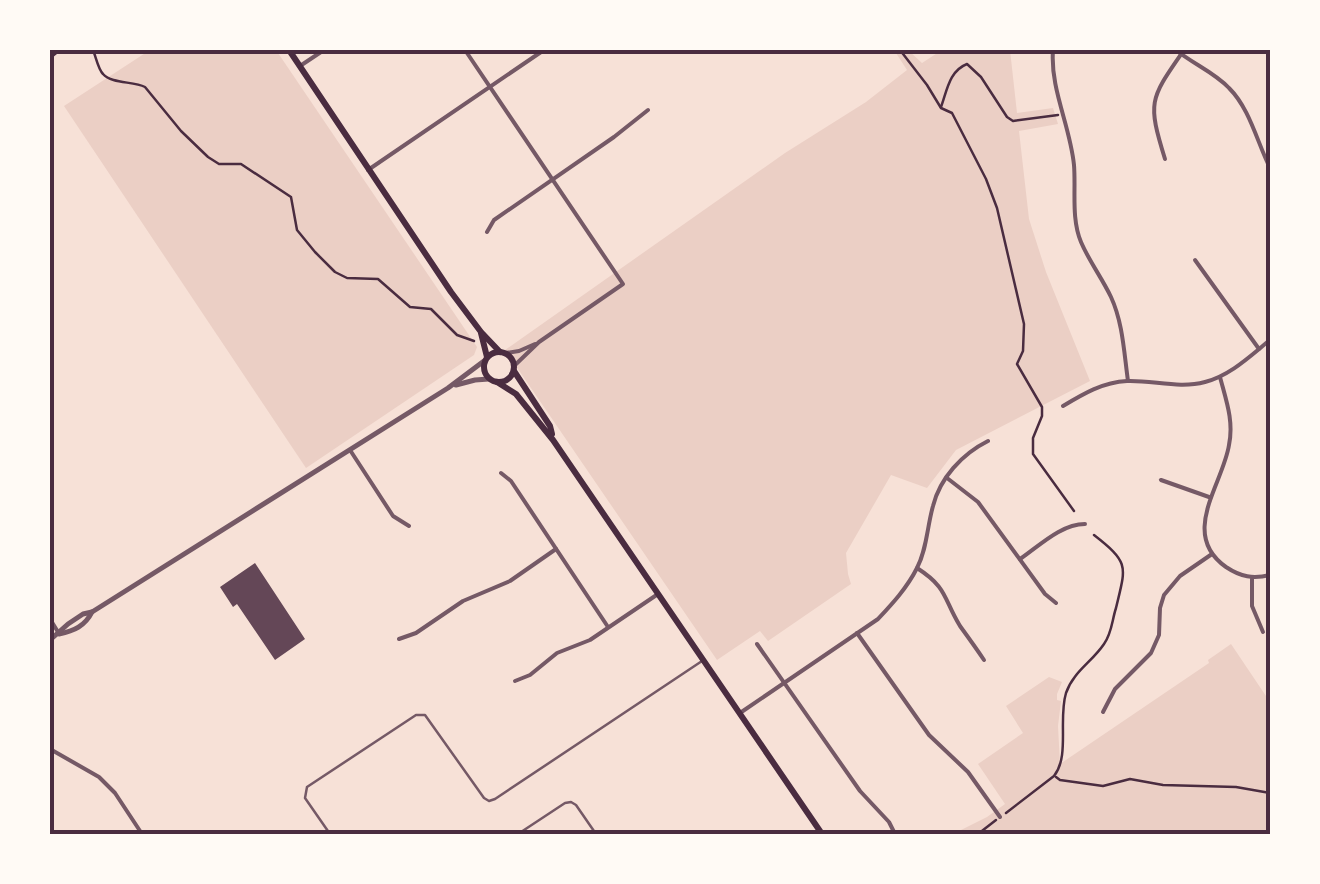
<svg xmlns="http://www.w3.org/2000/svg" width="1320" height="884" viewBox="0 0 1320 884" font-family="Raleway,sans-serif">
<rect width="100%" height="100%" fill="#f7e1d7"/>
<g fill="#ebcfc5">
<polygon points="150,50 276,50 477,347 474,355 306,468 64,106"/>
<polygon points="894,50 908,50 922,63 942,50 1010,50 1017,113 1053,108 1058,124 1019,131 1029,219 1046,272 1090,381 956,450 927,488 891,475 846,553 848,574 851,584 768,641 760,631 717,660 505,350 785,153 866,102 907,70"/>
<polygon points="1231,644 1270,702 1270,834 953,834 987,817 1005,804 978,764 1023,733 1006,706 1049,677 1062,682 1057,694 1057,700 1061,701 1058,726 1060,764 1209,663 1208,660"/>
</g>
<polygon fill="#644757" points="255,563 305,639 275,660 237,604 233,607 220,587"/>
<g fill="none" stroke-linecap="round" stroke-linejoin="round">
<g stroke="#4a2c40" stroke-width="2.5">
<path d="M 93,50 C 96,57 98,69 103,74 C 112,84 133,81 145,87 L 181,131 L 208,157 L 219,164 L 241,164 L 291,197 L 297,230 L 315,252 L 335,272 L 347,278 L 378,279 L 410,307 L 431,309 L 457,335 L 474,341"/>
<polyline points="900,50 927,85 941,108 952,113 986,179 997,208 1024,324 1023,351 1017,364 1042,407 1042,416 1033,438 1033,454 1074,511"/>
<polyline points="50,58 60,50"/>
<path d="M 941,107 C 947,91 949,71 967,64 L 981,77 L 1007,117 L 1013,121 L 1058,115"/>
<polyline points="1056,777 1060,780 1103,786 1130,779 1163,785 1236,787 1270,793"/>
<path d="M 1006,813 L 1054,776 C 1070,756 1058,719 1066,693 C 1073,672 1092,662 1104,644 C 1112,633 1112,620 1116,608 C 1126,566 1130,563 1094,535"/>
<polyline points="978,834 996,820"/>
</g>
<g stroke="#755966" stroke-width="2.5">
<polyline points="330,834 305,798 307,787 416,715 425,715 484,798 489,801 495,799 702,661"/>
<polyline points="518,834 565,803 571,802 576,805 596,834"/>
</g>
<g stroke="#755966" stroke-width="4">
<polyline points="465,50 623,284 539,342 514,366"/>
<path d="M 1053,50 C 1050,89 1070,125 1074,165 C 1076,190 1071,218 1081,242 C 1089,261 1102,278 1111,297 C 1123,323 1124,353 1128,381"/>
<path d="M 1176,50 C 1193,64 1214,72 1229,88 C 1250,109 1257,142 1270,168"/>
<polyline points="300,66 324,50"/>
<path d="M 1165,159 C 1147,101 1150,99 1184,50"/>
<polyline points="368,170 544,50"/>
<polyline points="487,232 494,220 614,137 648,110"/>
<polyline points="1195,260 1259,349"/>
<polyline points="506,353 519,351 535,344"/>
<path d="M 1220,377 C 1226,400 1234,421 1229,445 C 1223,484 1179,534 1226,567 C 1241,577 1253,579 1270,575"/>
<path d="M 1063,406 C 1083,394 1103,382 1127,381 C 1153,380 1179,389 1205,382 C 1231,375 1250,356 1270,340"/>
<polyline points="350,450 393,516 409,526"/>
<polyline points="501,473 511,481 608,627"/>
<polyline points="947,478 978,502 1045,594 1056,603"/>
<polyline points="1161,480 1209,497"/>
<path d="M 1020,559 C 1039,546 1061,524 1085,524"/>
<path d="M 917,568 C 948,588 943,598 960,626 C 968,637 976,648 984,660"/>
<polyline points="1252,579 1252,606 1263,632"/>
<polyline points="50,619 58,632"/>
<polyline points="857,633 929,735 968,772 1000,817"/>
<polyline points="399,639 416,633 463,601 510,581 556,549"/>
<polyline points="757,644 860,791 889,822 895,834"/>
<polyline points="515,681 530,675 557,653 590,640 658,594"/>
<polyline points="1103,712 1115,689 1151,653 1159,635 1160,608 1164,595 1180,576 1212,554"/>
<path d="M 740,713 L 878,619 C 892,604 907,588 917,568 C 927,549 927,527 933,506 C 940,478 962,454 988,441"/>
<polyline points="50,749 99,777 115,793 142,834"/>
</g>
<g stroke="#755966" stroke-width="5">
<polyline points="456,385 475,380 489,379"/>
<path d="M 59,634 C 74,631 85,626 92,612"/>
<polyline points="50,640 68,624 83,614 92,612 448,388 484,361"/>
</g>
<g stroke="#4a2c40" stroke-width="6">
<polyline points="289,50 451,292 481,332 500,352"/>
<polyline points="481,333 487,357"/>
<circle cx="499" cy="367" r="15"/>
<polyline points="514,371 550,426 552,434"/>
<polyline points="497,382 516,394 553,440 822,834"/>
</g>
</g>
<rect width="1320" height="884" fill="none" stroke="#fffaf5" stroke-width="105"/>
<rect x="52" y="52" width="1216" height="780" fill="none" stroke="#4a2c40" stroke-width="4"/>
</svg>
